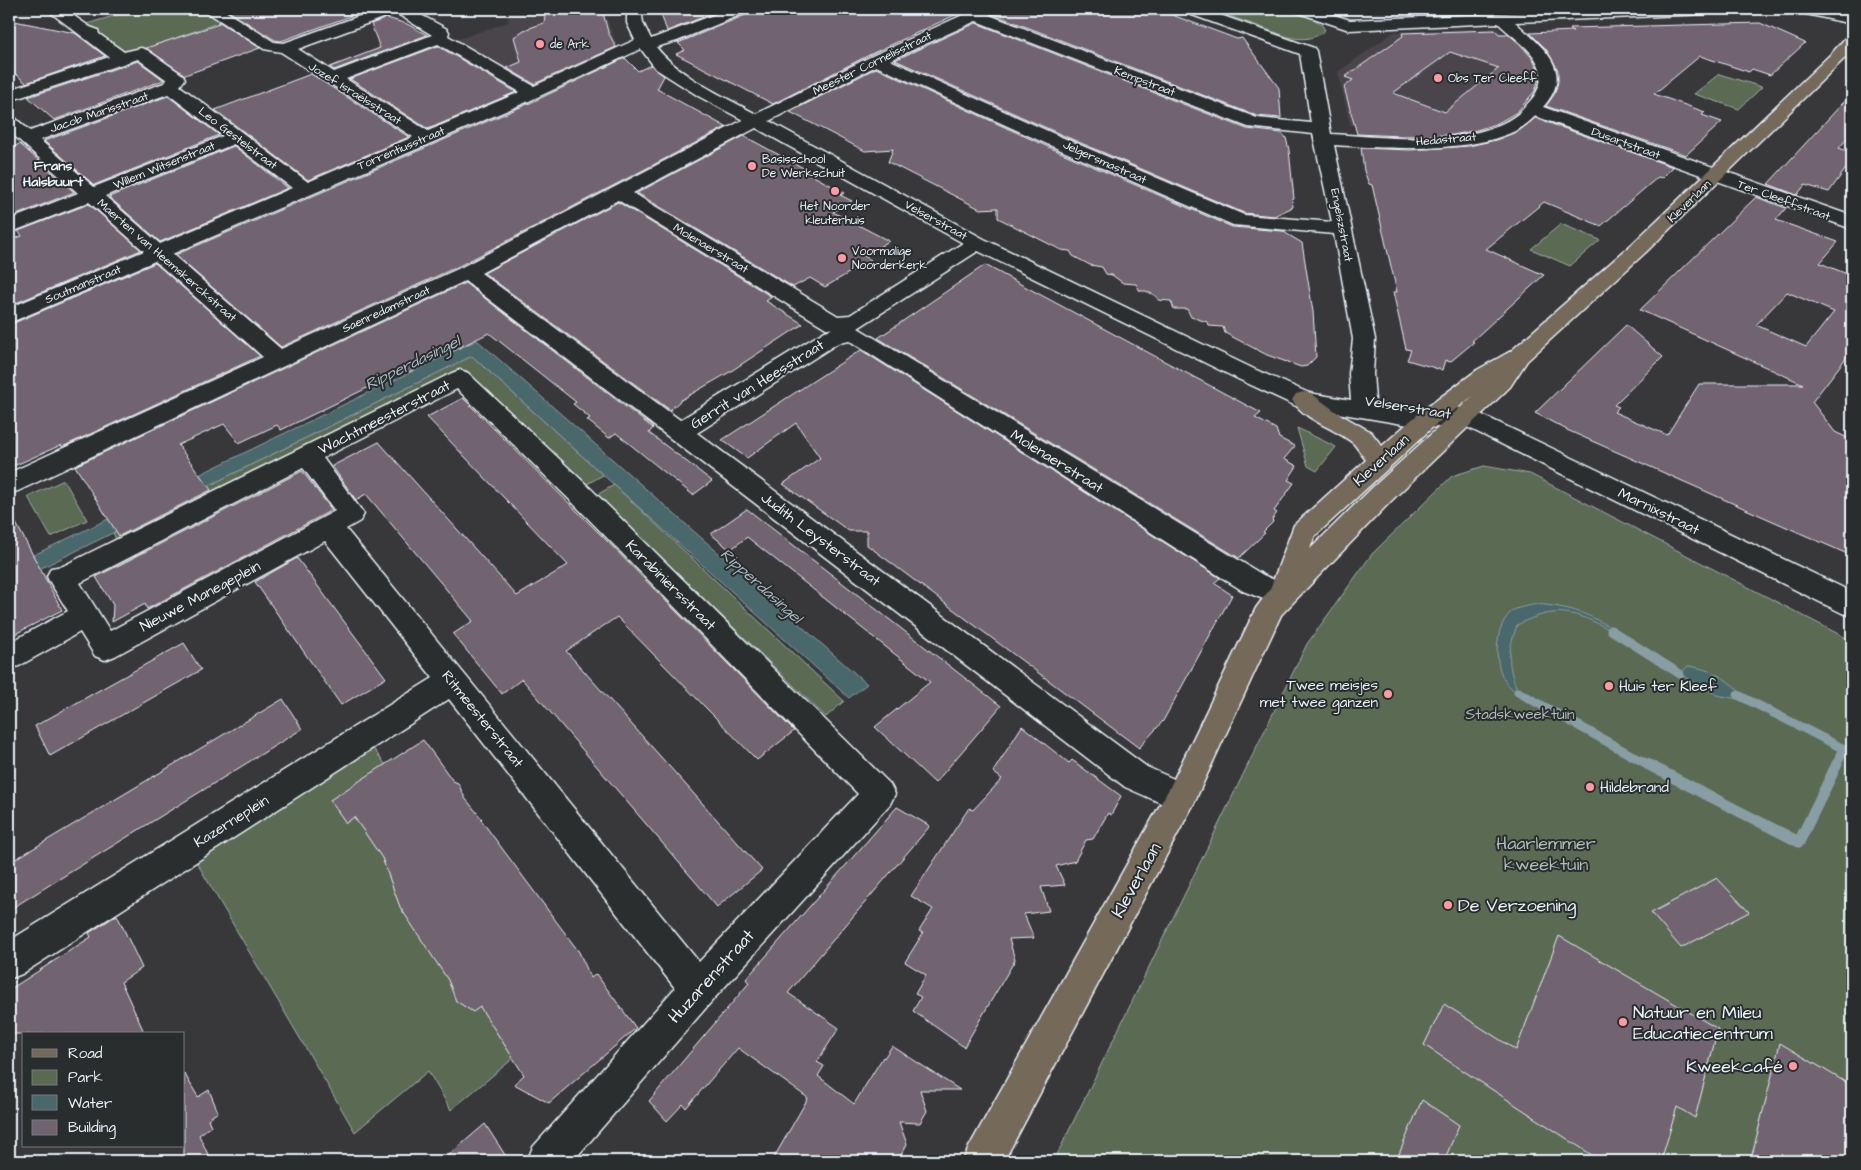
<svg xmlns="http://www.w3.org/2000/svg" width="1861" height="1170" viewBox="0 0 1861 1170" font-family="'Architects Daughter',sans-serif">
<rect width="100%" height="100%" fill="#38383b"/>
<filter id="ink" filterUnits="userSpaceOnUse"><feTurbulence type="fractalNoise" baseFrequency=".02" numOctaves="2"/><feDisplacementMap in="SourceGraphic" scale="10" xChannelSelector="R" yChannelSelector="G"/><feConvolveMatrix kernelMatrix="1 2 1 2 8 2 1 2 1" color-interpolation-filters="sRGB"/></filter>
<g filter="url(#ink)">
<g fill="#49454b">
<polygon points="508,9 605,9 606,18 618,48 596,51 526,83 456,40 508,22"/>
<polygon points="1498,28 1536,69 1450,132 1350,125 1338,72 1394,32"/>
</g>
<g fill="#5a6a52" stroke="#a1aea5">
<polygon points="137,9 212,9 228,19 121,58 80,26"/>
<path d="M 1210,9 C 1235,9 1313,3 1325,30 C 1314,40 1303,40 1288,37 Z"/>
<polygon points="1719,74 1762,87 1739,109 1694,94"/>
<polygon points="1561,224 1600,240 1570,266 1531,249"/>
<polygon points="472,356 603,475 587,484 466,370 118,543 113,533"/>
<polygon points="1297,428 1336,447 1317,471 1308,466"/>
<polygon points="1484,466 1530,474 1852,641 1852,1161 1054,1161 1307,644 1372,554 1452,476"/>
<polygon points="64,480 87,520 51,537 28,497"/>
<polygon points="614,485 844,701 826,717 597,495"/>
<polygon points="372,747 524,943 556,1023 451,1110 428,1071 355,1132 197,863 203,855"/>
</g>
<g fill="#4a676c" stroke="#899ea4">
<polygon points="477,340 867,684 849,698 472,356 9,584 9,567"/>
<path d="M 1537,604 C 1572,608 1582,611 1612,628 L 1611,630 C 1573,611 1556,605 1517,625 C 1507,653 1507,665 1518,692 C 1492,682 1491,630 1511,612 C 1516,607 1530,606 1537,604 Z"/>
<path d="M 1688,666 C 1710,669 1724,676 1740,692 L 1737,699 L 1717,695 L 1680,674 Z"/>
</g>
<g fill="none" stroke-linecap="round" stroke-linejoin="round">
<g stroke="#899ea4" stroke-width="9">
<polyline points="1611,630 1680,674"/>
<polyline points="1518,692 1649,765"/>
<polyline points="1738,695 1844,749 1836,765"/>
</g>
<polyline stroke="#899ea4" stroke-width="11" points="1647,764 1799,842 1837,764"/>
</g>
<g fill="#71636f" stroke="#e8f1f8" fill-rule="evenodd">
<polygon points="225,9 362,9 362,12 281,41 275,40"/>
<polygon points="546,9 602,9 608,32 616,47 534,84 507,68 521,62 514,37 524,30 544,23"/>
<polygon points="659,9 724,9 667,31"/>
<polygon points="751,9 973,9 968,9 869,55 773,104 676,54 685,50 678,43 748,14"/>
<polygon points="998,9 1156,9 1237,39 1242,38 1279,88 1281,118 1257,116 993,14"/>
<polygon points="387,18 407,24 427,35 334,70 330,67 380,48 371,24"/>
<polygon points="9,20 75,33 105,56 26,83 9,68"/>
<polygon points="218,21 260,48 185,75 146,48 219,24"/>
<polygon points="976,23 1247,129 1282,133 1286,138 1289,150 1294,199 1292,200 1293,207 1274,216 1244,213 1060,134 895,60"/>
<polygon points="1760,23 1805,43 1770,75 1752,69 1749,72 1700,56 1654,94 1705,112 1702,115 1722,122 1686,155 1546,106 1554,95 1558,82 1558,70 1546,49 1530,33 1573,31 1570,28"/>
<path d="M 1495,30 L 1499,34 L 1508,34 L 1519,43 L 1533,59 L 1538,69 L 1539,78 L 1535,91 L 1517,112 L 1498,123 L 1477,130 L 1453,135 L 1402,136 L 1357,134 L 1344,87 L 1353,80 L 1345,77 L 1403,36 L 1402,33 ZM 1450,52 L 1499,68 L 1445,112 L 1393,93 Z"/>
<polygon points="438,46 516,92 428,129 350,79"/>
<polygon points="625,58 638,71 651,65 664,76 657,89 726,127 459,266 281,347 175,255 530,103"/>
<polygon points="138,61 164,80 54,120 28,97"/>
<polygon points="876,68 1046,146 1232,227 1282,231 1302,243 1313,312 1316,357 1307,366 1301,367 1267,355 1225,333 1223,327 1209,326 1207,322 1191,317 1187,309 1174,309 1171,301 1158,300 1156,296 1146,291 1140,291 1136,284 1123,283 1112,275 1106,274 1102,267 1090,265 1073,256 1070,251 1061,250 998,218 998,208 980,209 888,162 893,149 865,151 790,112"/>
<polygon points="311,74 409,137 308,180 215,110"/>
<polygon points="1852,93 1852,133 1839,148 1852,153 1852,160 1829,192 1805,185 1797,195 1768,184"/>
<polygon points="168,96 219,135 94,185 44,141"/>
<polygon points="1535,118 1673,167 1662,178 1658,177 1601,226 1544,202 1486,249 1544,275 1472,341 1474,342 1450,362 1445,360 1442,370 1407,360 1411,350 1406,349 1393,292 1397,292 1372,185 1369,184 1364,171 1361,148 1410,150 1469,146 1496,140 1519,131"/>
<polygon points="744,136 809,171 806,172 845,193 840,195 852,201 833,212 889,241 864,256 871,260 825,287 810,278 793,287 637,193"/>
<polygon points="20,144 74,192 9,218 9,148"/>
<polygon points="234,146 288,188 160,242 109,197"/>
<path d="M 1756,197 L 1786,208 L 1776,220 L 1838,242 L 1820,263 L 1852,276 L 1852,350 L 1812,402 L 1835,432 L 1852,440 L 1852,556 L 1567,430 L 1535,413 L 1626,325 L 1663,357 L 1614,405 L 1619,407 L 1614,412 L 1667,435 L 1699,384 L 1803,384 L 1640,310 ZM 1787,292 L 1834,312 L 1806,347 L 1756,325 Z"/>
<polygon points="618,202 772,297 766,301 803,324 728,373 681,400 670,410 484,273"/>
<polygon points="89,204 141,250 9,306 9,241 22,236 18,231"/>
<polygon points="155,263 260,356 62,447 61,445 9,468 9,325"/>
<polygon points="985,265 1261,413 1255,418 1276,429 1279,438 1295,446 1284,459 1297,466 1288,480 1294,483 1274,511 1277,513 1272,519 1273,522 1263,532 1265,533 1239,558 878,338"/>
<polygon points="465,283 653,428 649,433 712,481 693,495 616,433 609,438 587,420 590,418 573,404 576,402 489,333 409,372 406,369 281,430 277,425 239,443 224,424 178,445 211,490 119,536 75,466"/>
<polygon points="861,350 1220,578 1214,583 1232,595 1163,721 1139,748 867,545 867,531 849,531 783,484 820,458 796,423 747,458 722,440"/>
<polygon points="463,398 606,540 794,731 757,760 617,617 566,651 762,870 717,907 522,679 502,694 453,634 473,621 366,494 356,500 332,466 379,442 517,596 568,565 427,417"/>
<polygon points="302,471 332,510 147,609 145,604 112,622 113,605 96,577"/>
<polygon points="747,509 1001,706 935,783 875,727 930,682 747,537 730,550 711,534"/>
<polygon points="9,510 62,610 9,637"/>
<polygon points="297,558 386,678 341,705 255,582"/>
<polygon points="184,643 201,670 50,756 35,726"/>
<polygon points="283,699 302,729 9,910 9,863"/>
<polygon points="1022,726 1069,763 1072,760 1121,796 1111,815 1108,813 1093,839 1086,840 1075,861 1056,866 1065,885 1041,887 1049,911 1024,914 1034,938 1009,939 1015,960 964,1047 913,1011 921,997 915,994 926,975 905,962 923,933 919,931 933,909 911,896 969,808 973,810 1002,779 993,772"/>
<polygon points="423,740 453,781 458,783 465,798 482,819 481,820 579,952 591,978 596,974 636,1028 549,1103 514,1084 524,1075 480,1007 473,1012 456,1001 448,980 400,907 382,858 354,817 346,823 330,800"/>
<polygon points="897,807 930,826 788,993 839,1028 817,1062 824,1066 818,1076 854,1104 883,1057 884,1058 892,1046 960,1090 920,1090 927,1111 920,1123 899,1122 907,1144 900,1157 893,1157 891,1161 772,1161 808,1098 738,1048 686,1108 683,1104 667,1121 649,1101 749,983 746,979"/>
<polygon points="1717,878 1749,912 1681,948 1651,913"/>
<polygon points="117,915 142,968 121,982 145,1034 13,1034 9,1024 9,990 91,937 89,933"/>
<polygon points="1559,936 1718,1029 1695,1118 1677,1107 1661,1161 1601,1161 1424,1045 1444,1004 1516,1050"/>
<polygon points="1780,1043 1852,1086 1852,1161 1763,1161 1752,1155"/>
<polygon points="184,1073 198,1097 209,1090 218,1112 208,1119 211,1126 199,1135 211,1161 184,1161"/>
<polygon points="1422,1100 1459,1125 1444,1161 1396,1161"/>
<polygon points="485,1124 509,1161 442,1161"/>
</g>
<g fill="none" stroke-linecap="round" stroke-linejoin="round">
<defs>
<g id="minor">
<path d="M 46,9 L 64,9 L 90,27 L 98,30 L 99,34 L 124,52 L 141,48 L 147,50 L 183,75 L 185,79 L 180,86 L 308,182 L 413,137 L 281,52 L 264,49 L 207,12 L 205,9 L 222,9 L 274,42 L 284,43 L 379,9 L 410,9 L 447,29 L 449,32 L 448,36 L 534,86 L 635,40 L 627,23 L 627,9 L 641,9 L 643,23 L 651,39 L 729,9 L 749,9 L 747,12 L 677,41 L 656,47 C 681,78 722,95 756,114 L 870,57 L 965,14 L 968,11 L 996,9 L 989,15 L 1257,118 L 1311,123 L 1300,54 L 1184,12 L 1181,9 L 1203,9 L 1314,48 L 1316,51 L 1331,134 C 1386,137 1472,149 1518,114 C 1523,110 1527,104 1531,100 C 1540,90 1544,76 1538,64 C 1531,48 1510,35 1498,23 L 1349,30 L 1296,12 L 1294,9 L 1315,9 L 1350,20 L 1609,9 L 1714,9 L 1712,12 L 1707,14 L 1515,22 C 1542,47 1576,70 1543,107 L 1852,216 L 1852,229 L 1535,116 C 1499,157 1384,148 1334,145 L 1375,339 L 1373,374 L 1375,400 L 1373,403 L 1426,412 L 1437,411 L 1440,407 L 1448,405 L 1474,411 L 1852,592 L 1852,616 L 1842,613 L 1463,425 L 1426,428 L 1296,406 L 1238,379 L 978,251 L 858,328 L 1263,575 L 1291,587 L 1295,595 L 1291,603 L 1281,606 L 1243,591 L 850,341 L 838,343 L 697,433 L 1147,767 L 1192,787 L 1197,797 L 1192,807 L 1181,812 L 1125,787 L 465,281 L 18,491 L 9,493 L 9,473 L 263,357 L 155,261 L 9,323 L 9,308 L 144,251 L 89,202 L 9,233 L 9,220 L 78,193 L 9,131 L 9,117 L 15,118 L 30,131 L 164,83 L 167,80 L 138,59 L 9,101 L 9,90 L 109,57 ZM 396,13 L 432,35 L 334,72 L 298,49 ZM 976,21 L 1248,127 L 1313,134 L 1332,222 L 1244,215 L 1059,136 L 890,60 ZM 438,44 L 520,92 L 428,131 L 346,79 ZM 641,49 L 656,69 L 700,97 L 743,120 L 460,268 L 281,349 L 172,254 L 529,101 ZM 876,66 L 1047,144 L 1233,225 L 1334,234 L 1353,339 L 1349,374 L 1351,400 L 1309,393 L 1254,369 L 984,239 L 769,121 ZM 168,94 L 223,136 L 94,187 L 40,140 ZM 756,128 L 963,243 L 850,315 L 838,316 L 633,193 ZM 234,144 L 292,188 L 160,244 L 105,196 ZM 618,200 L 826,328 L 832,329 L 825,331 L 680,420 L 481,273 Z"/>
<polygon points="1794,9 1824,9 1852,14 1852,24 1797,12"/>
<path d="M 460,370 L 468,373 L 591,489 L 890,784 L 895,794 L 890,804 L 711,1002 L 573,1161 L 527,1161 L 533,1147 L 675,988 L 449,699 L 22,974 L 9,979 L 9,941 L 433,678 L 325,541 L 115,656 L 105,660 L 95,656 L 80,632 L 19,666 L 9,669 L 9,643 L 68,611 L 48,579 L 47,576 L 51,568 L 63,566 L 452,373 ZM 457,389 L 573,503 L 858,794 L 699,962 L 346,529 L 360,521 L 364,514 L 323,458 ZM 303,468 L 335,511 L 110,631 L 80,583 Z"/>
</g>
<path id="major" d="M 1852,35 L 1852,50 L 1845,58 L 1646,252 L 1527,361 L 1510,387 L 1391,501 L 1281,615 L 1192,807 L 1004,1161 L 963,1161 L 969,1147 L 1170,787 L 1256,608 L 1270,589 L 1294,525 L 1366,460 C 1362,455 1358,449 1354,444 C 1336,428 1306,422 1292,400 L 1296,394 L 1304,392 L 1312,394 L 1338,413 L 1371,432 L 1382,446 L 1418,414 L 1477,370 L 1511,351 L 1632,244 L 1833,52 L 1846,37 ZM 1473,396 L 1373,487 L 1310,549 L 1314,537 L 1434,426 Z"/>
</defs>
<use href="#minor" stroke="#e8f1f8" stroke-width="3"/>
<use href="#major" stroke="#e8f1f8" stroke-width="3"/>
<use href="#minor" fill="#2a2d2e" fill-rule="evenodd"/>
<use href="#major" fill="#746a5a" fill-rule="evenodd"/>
</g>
</g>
<g fill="#ff9aa2" stroke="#2a2d2e" stroke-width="2">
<circle cx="540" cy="44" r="5"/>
<circle cx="1438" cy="78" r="5"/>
<circle cx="752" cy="166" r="5"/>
<circle cx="835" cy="191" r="5"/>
<circle cx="842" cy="258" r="5"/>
<circle cx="1609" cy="686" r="5"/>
<circle cx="1388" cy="694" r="5"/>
<circle cx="1590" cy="787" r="5"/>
<circle cx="1448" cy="905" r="5"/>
<circle cx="1623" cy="1022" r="5"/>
<circle cx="1793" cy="1066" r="5"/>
</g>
<g text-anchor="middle" stroke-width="4" stroke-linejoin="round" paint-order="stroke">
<g font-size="12" fill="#e8f1f8" stroke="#2a2d2e" text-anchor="start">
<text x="550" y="48">de Ark</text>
<text x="1448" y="82">Obs Ter Cleeff</text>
<text x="762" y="163">Basisschool<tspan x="762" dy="14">De Werkschuit</tspan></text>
<text x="835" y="210" text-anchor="middle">Het Noorder<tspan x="835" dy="14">kleuterhuis</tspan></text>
<text x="852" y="255">Voormalige<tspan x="852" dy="14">Noorderkerk</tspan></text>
</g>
<g font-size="12" fill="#e8f1f8" stroke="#2a2d2e">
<text transform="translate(872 63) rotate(-26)" y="4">Meester Cornelisstraat</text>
<text transform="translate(1145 81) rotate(21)" y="4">Kempstraat</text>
<text transform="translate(355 93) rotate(32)" y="4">Jozef Israëlsstraat</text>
<text transform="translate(99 112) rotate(-19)" y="4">Jacob Marisstraat</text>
<text transform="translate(238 138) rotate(37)" y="4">Leo Gestelstraat</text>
<text transform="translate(1446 139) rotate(-5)" y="4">Hedastraat</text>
<text transform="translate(1626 143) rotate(20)" y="4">Dusartstraat</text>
<text transform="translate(401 148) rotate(-23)" y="4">Torrentiusstraat</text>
<text transform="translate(1105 162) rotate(24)" y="4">Jelgersmastraat</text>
<text transform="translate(164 165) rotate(-22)" y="4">Willem Witsenstraat</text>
<text transform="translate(1784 200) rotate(20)" y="4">Ter Cleeffstraat</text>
<text transform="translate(1689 201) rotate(-44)" y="4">Kleverlaan</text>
<text transform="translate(936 220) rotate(29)" y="4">Velserstraat</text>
<text transform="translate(1342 225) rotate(79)" y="4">Engelszstraat</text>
<text transform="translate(711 248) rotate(31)" y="4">Molenaerstraat</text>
<text transform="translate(167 260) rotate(41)" y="4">Maerten van Heemskerckstraat</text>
<text transform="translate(83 284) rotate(-23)" y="4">Soutmanstraat</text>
<text transform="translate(386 309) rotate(-25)" y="4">Saenredamstraat</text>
</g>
<g font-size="14" font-weight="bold" fill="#e8f1f8" stroke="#2a2d2e">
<text x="53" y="170">Frans<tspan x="53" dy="16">Halsbuurt</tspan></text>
</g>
<g font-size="15" fill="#e8f1f8" stroke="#2a2d2e">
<text transform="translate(757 384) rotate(-32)" y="5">Gerrit van Heesstraat</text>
<text transform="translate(1408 407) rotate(9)" y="5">Velserstraat</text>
<text transform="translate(384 417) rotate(-27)" y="5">Wachtmeesterstraat</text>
<text transform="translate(1381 460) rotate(-42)" y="5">Kleverlaan</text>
<text transform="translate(1057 461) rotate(32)" y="5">Molenaerstraat</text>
<text transform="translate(1659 511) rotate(26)" y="5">Marnixstraat</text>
<text transform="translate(821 539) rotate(37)" y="5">Judith Leysterstraat</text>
<text transform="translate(671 585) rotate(45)" y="5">Karabiniersstraat</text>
<text transform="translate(200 596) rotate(-28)" y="5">Nieuwe Manegeplein</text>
<text transform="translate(483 719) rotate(51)" y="5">Ritmeesterstraat</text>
<text transform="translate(231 821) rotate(-32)" y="5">Kazerneplein</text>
</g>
<g font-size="15" fill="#e8f1f8" stroke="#2a2d2e" text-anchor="start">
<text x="1378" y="690" text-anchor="end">Twee meisjes<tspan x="1378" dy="17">met twee ganzen</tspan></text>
<text x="1619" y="691">Huis ter Kleef</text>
<text x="1600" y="792">Hildebrand</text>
</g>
<g font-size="15" fill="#afbbb6" stroke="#2a2d2e">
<text x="1520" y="719">Stadskweektuin</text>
</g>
<g font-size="16" font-style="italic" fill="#a9bac0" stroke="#2a2d2e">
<text transform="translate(412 362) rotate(-26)" y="6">Ripperdasingel</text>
<text transform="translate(762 585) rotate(42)" y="6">Ripperdasingel</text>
</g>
<g font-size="18" fill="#afbbb6" stroke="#2a2d2e">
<text x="1546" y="849">Haarlemmer<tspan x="1546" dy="21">kweektuin</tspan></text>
</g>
<g font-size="18" fill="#e8f1f8" stroke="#2a2d2e">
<text transform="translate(1136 880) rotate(-61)" y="6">Kleverlaan</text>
<text transform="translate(711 976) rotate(-48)" y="6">Huzarenstraat</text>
</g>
<g font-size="18" fill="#e8f1f8" stroke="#2a2d2e" text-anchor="start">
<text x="1458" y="911">De Verzoening</text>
<text x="1633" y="1018">Natuur en Mileu<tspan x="1633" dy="21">Educatiecentrum</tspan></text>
<text x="1783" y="1072" text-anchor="end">Kweekcafé</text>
</g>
</g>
<rect width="1861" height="1170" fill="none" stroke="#2a2d2e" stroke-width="30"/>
<rect x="15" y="15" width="1831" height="1140" fill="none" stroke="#e8f1f8" stroke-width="2" filter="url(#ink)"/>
<rect x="22" y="1032" width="162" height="115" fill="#2a2d2e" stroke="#767b7f"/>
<rect x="32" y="1049" width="25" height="8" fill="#746a5a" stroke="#767b7f"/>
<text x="68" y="1058" font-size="15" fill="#e8f1f8">Road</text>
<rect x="32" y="1070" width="25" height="15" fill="#5a6a52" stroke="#767b7f"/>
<text x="68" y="1082" font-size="15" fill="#e8f1f8">Park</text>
<rect x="32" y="1095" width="25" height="15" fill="#4a676c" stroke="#767b7f"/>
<text x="68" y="1108" font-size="15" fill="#e8f1f8">Water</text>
<rect x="32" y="1120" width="25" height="15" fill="#71636f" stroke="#767b7f"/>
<text x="68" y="1132" font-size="15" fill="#e8f1f8">Building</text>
</svg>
